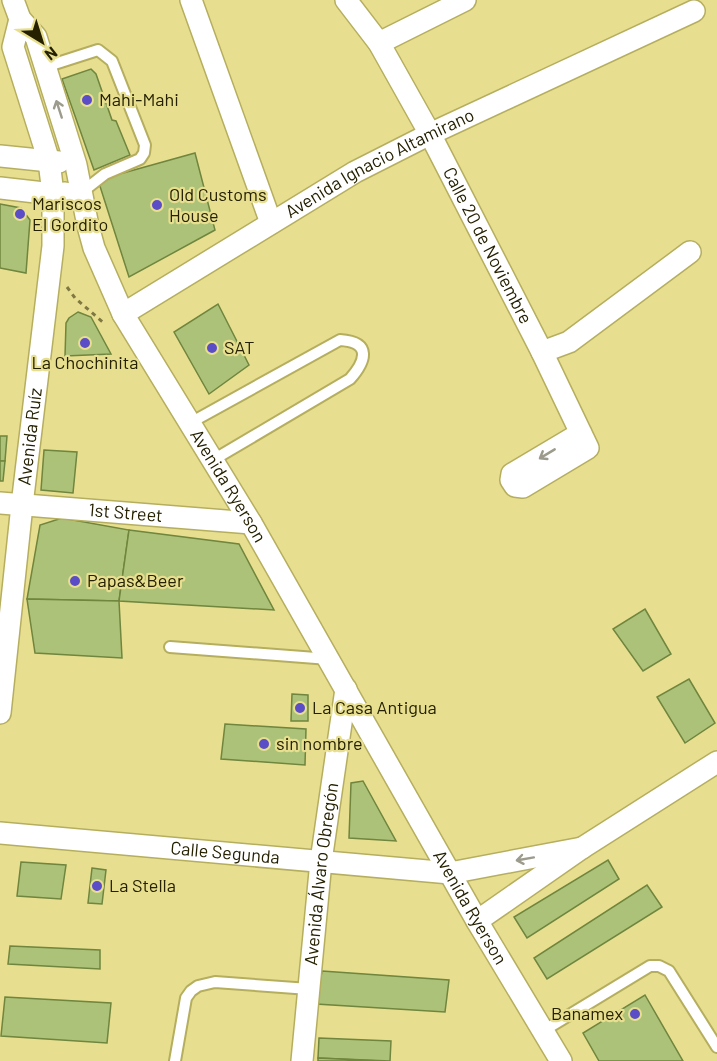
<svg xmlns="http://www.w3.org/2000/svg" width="717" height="1061" viewBox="0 0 717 1061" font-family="Barlow,sans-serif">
<rect width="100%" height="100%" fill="#e7df8f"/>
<g fill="#abc278" stroke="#70853d" stroke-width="1.5">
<polygon points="91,69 96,74 112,120 116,121 130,155 94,170 62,79"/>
<polygon points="195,153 215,230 129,277 98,180"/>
<polygon points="0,204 21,208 30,220 26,273 0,268"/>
<polygon points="218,304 249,365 209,394 174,332"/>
<polygon points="78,312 91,317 111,354 65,356 66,323 69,318"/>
<polygon points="0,436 7,436 5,461 0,461"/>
<polygon points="44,450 77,452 73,493 41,490"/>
<polygon points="0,461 5,461 3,481 0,481"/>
<polygon points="62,518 129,530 119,601 27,599 40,525"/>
<polygon points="129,530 239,544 274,610 119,601"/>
<polygon points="27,599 119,601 122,658 35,653"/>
<polygon points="645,609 671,654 643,671 613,629"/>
<polygon points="689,679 715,723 685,743 657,697"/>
<polygon points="292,694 308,695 308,721 291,721"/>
<polygon points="225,724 306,729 305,765 221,759"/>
<polygon points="363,781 396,841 349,838 351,783"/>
<polygon points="608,860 619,879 527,938 514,917"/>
<polygon points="21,862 66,865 61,899 17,896"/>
<polygon points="92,868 106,870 102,904 88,903"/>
<polygon points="647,885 662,907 547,979 534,958"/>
<polygon points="10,946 100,950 100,969 8,964"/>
<polygon points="322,971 449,980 445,1012 316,1004"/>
<polygon points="645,995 683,1061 599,1061 583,1033"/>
<polygon points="5,997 111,1003 107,1043 1,1036"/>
<polygon points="319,1038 391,1041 390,1061 318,1058"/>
<polygon points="318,1058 380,1061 318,1061"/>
</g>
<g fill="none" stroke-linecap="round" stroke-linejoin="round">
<defs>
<g id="lane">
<polyline points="45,67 98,50 112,61 145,145 144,153 140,159 105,174 82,192"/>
<path d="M 190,423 L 340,340 C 372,342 366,361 350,379 L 213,460"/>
<polyline points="170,647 329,659"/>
<polyline points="543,1031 650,966 659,966 669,971 717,1047"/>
<polyline points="175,1061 186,998 191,991 198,986 215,982 309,989"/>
</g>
<g id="street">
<path id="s1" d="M 13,0 L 20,19 L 36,37 L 76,165 L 88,226 L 94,248 L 123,314 L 251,523 L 477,921 L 561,1061"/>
<polyline points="191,0 271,223"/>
<path id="s2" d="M 346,0 L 379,43 L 430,134 L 542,352 L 588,448 L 523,487 L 515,486 L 511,480 L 512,474 L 581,433"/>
<polyline points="379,43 465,0"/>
<polyline points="0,156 59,162"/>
<polyline points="0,188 53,194 65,193"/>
<path id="s3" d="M 123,314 L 355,172 L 430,134 L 694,11"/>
<polyline points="542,352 569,342 690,252"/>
<path id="s4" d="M 0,503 L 251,523"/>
<path id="s5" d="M 0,713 L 22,505 L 53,246 L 53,194 L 49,161 L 13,47 L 20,19"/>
<path id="s6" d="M 0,833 L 450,873 L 582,848"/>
<polyline points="477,921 582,848 717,762"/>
<path id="s7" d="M 302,1061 L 321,861 L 346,689"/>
</g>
</defs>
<use href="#lane" stroke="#b6ae5f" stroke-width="14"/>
<use href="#street" stroke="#b6ae5f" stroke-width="24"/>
<polyline stroke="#7e7842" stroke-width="3" stroke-dasharray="4.5 4.5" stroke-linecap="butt" points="67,287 75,298 105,324"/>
<use href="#lane" stroke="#fff" stroke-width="10"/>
<use href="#street" stroke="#fff" stroke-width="21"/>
</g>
<defs><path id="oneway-shaft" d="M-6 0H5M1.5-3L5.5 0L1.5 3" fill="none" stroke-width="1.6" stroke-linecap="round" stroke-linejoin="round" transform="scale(1.5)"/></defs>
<g stroke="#9c9b8c">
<use href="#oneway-shaft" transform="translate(59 109) rotate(-108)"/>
<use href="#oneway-shaft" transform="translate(547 454) rotate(149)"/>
<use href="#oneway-shaft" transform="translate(525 859) rotate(170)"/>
</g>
<g fill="#5b4dc6" stroke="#e7df8f" stroke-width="2">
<circle cx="87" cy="100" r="6"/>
<circle cx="157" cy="205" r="6"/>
<circle cx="20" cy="214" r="6"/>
<circle cx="85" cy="343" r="6"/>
<circle cx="212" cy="348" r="6"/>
<circle cx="75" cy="581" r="6"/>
<circle cx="300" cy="708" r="6"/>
<circle cx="264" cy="744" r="6"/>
<circle cx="97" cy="886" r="6"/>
<circle cx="635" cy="1014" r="6"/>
</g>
<g text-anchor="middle" stroke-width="4.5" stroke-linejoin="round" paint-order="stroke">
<g font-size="18" fill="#242000" stroke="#e7df8f" text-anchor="start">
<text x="99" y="106">Mahi-Mahi</text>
<text x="169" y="201">Old Customs<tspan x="169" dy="21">House</tspan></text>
<text x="32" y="210">Mariscos<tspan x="32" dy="21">El Gordito</tspan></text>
<text x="224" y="354">SAT</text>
<text x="85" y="369" text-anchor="middle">La Chochinita</text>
<text x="87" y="587">Papas&amp;Beer</text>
<text x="312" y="714">La Casa Antigua</text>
<text x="276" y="750">sin nombre</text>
<text x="109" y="892">La Stella</text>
<text x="623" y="1020" text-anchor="end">Banamex</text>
</g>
<g font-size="18" fill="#242000" stroke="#e7df8f">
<text dy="6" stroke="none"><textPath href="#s3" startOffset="298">Avenida Ignacio Altamirano</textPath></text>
<text dy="6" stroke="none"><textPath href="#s2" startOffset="284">Calle 20 de Noviembre</textPath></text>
<text dy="6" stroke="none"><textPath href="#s5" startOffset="278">Avenida Ruíz</textPath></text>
<text dy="6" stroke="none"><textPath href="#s1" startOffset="537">Avenida Ryerson</textPath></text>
<text dy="6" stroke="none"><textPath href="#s4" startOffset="126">1st Street</textPath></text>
<text dy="6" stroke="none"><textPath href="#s6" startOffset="226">Calle Segunda</textPath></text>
<text dy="6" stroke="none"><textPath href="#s7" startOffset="188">Avenida Álvaro Obregón</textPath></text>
<text dy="6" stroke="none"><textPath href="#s1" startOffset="1023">Avenida Ryerson</textPath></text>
</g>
</g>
<g transform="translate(42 42) rotate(142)" stroke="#e7df8f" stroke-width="4.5" paint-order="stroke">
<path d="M0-4.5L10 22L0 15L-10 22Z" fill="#242000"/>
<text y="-9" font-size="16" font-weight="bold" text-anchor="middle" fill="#242000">N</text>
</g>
</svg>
